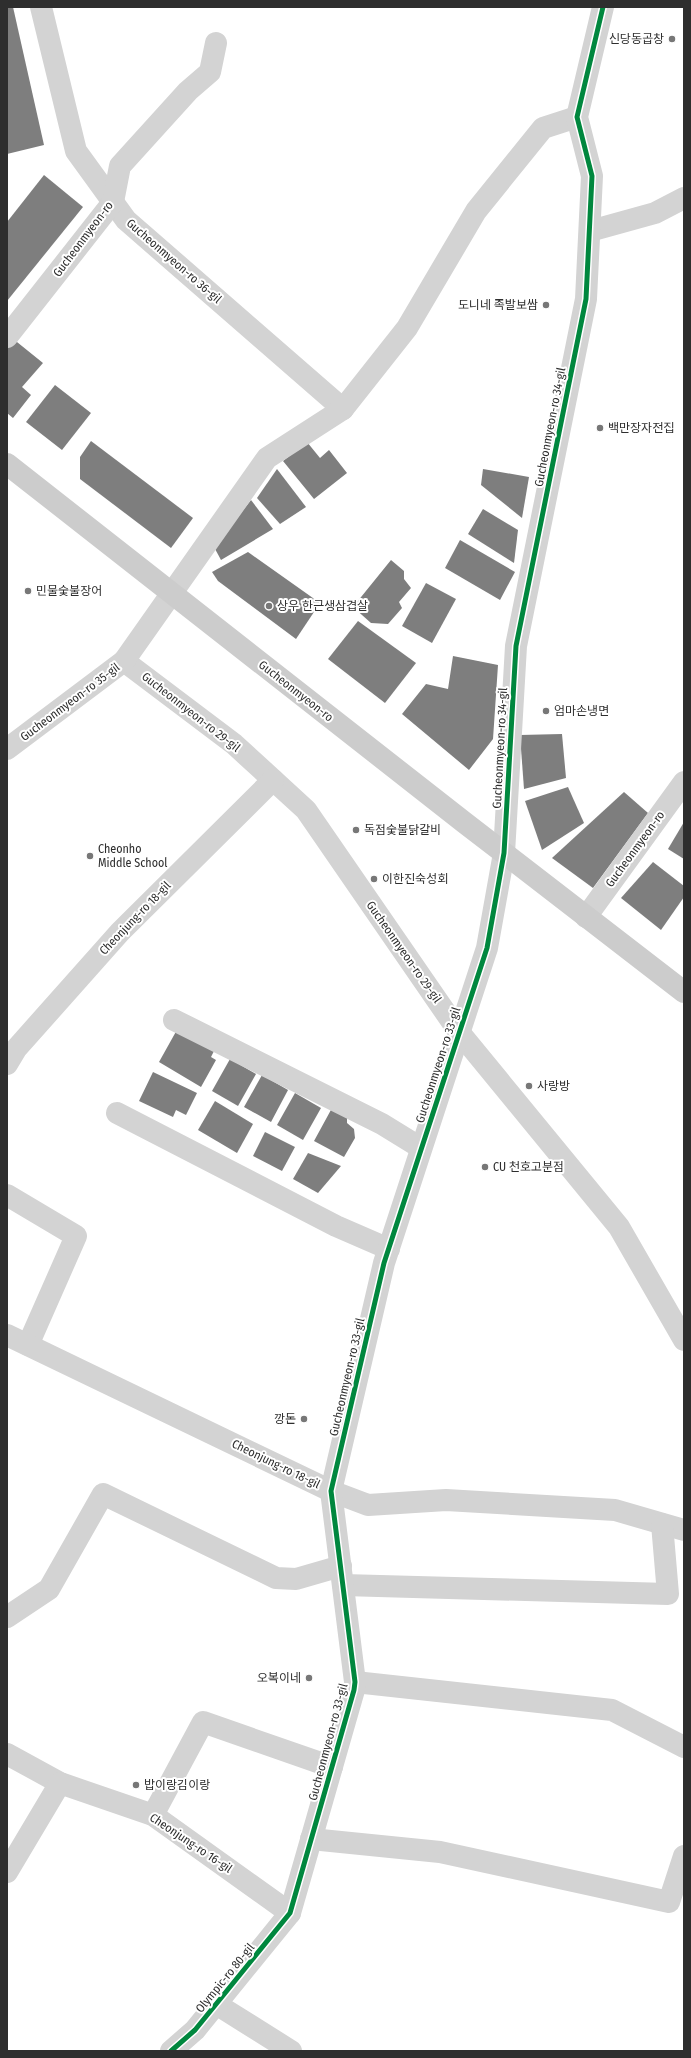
<svg xmlns="http://www.w3.org/2000/svg" width="691" height="2058" viewBox="0 0 691 2058" font-family="'Fira Sans Condensed','Noto Sans KR',sans-serif">
<rect width="100%" height="100%" fill="#fff"/>
<g fill="#7e7e7e">
<polygon points="7,7 13,7 44,145 7,154"/>
<polygon points="44,175 83,207 7,301 7,222"/>
<polygon points="12,338 43,363 22,387 31,395 13,418 7,413 7,345"/>
<polygon points="55,385 91,413 62,450 26,422"/>
<polygon points="91,441 193,518 171,548 80,479 80,457"/>
<polygon points="307,442 320,458 329,450 347,473 314,499 283,461"/>
<polygon points="277,469 306,507 280,524 257,498"/>
<polygon points="483,469 529,477 522,518 481,485"/>
<polygon points="251,500 273,529 221,560 214,547"/>
<polygon points="483,509 518,530 514,563 468,534"/>
<polygon points="460,540 515,572 500,600 445,568"/>
<polygon points="248,552 320,603 296,639 218,581 212,572"/>
<polygon points="391,560 404,571 404,579 411,588 399,602 402,608 388,624 371,623 353,607"/>
<polygon points="426,583 456,599 432,643 402,626"/>
<polygon points="358,621 416,663 385,703 328,659"/>
<polygon points="453,656 498,665 493,739 469,770 402,714 426,684 448,689"/>
<polygon points="562,734 566,778 524,789 520,735"/>
<polygon points="568,787 584,823 542,850 525,801"/>
<polygon points="624,792 648,813 593,888 552,858"/>
<polygon points="684,822 684,859 668,849"/>
<polygon points="653,862 684,886 684,897 661,930 621,898"/>
<polygon points="178,1028 215,1049 211,1057 216,1060 201,1087 159,1062"/>
<polygon points="230,1059 256,1074 238,1106 212,1091"/>
<polygon points="153,1072 197,1093 186,1115 176,1110 173,1117 139,1101"/>
<polygon points="262,1075 288,1090 271,1122 244,1107"/>
<polygon points="295,1093 321,1108 303,1140 277,1125"/>
<polygon points="215,1101 253,1124 237,1153 198,1130"/>
<polygon points="332,1108 347,1116 347,1123 354,1129 355,1138 344,1157 314,1141"/>
<polygon points="265,1132 295,1147 282,1171 253,1156"/>
<polygon points="308,1153 341,1166 318,1193 293,1179"/>
</g>
<g fill="none" stroke-linecap="round" stroke-linejoin="round">
<g stroke="#d3d3d3" stroke-width="22">
<polyline points="41,7 76,151 126,220 343,409"/>
<polyline points="590,231 655,213 684,198"/>
<polyline points="7,337 113,202 120,166 188,91 210,72 216,43"/>
<polyline points="124,661 234,744 306,810 459,1032 619,1227 684,1340"/>
<polyline points="7,749 124,661 267,458 343,409 407,328 476,211 543,128 577,117"/>
<polyline points="586,917 684,782"/>
<polyline points="174,1020 382,1124 421,1148"/>
<polyline points="7,1064 16,1049 120,932 273,780"/>
<polyline points="117,1113 336,1226 389,1249"/>
<polyline points="7,1195 76,1236 28,1345"/>
<polyline points="7,1335 331,1491 368,1505 446,1500 615,1510 684,1530"/>
<polyline points="343,1585 668,1594 662,1524"/>
<polyline points="7,1617 49,1589 103,1494 276,1578 296,1579 341,1566"/>
<polyline points="355,1682 612,1710 684,1747"/>
<polyline points="7,1754 60,1783 153,1815 290,1913"/>
<polyline points="153,1815 203,1722 332,1767"/>
<polyline points="311,1839 440,1852 669,1902 684,1856"/>
<polyline points="7,1872 60,1783"/>
<polyline points="216,2004 291,2051"/>
<polyline points="171,2051 195,2030 290,1913 354,1690 355,1682 331,1491 384,1263 487,948 504,853 516,646 586,299 592,176 577,117 603,7"/>
</g>
<polyline stroke="#ccc" stroke-width="22" points="7,464 465,823 684,992"/>
<defs>
<polyline id="cycleway" points="171,2051 195,2030 290,1913 354,1690 355,1682 331,1491 384,1263 487,948 504,853 516,646 586,299 592,176 577,117 603,7"/>
</defs>
<use href="#cycleway" stroke="#fff" stroke-width="8"/>
<use href="#cycleway" stroke="#00873e" stroke-width="5"/>
</g>
<g fill="#777" stroke="#fff" stroke-width="1.5">
<circle cx="672" cy="39" r="4"/>
<circle cx="546" cy="305" r="4"/>
<circle cx="600" cy="428" r="4"/>
<circle cx="28" cy="591" r="4"/>
<circle cx="269" cy="606" r="4"/>
<circle cx="546" cy="711" r="4"/>
<circle cx="356" cy="830" r="4"/>
<circle cx="90" cy="856" r="4"/>
<circle cx="374" cy="879" r="4"/>
<circle cx="529" cy="1086" r="4"/>
<circle cx="485" cy="1167" r="4"/>
<circle cx="304" cy="1419" r="4"/>
<circle cx="309" cy="1678" r="4"/>
<circle cx="136" cy="1785" r="4"/>
</g>
<g text-anchor="middle" stroke-width="4" stroke-linejoin="round" paint-order="stroke">
<g font-size="12" fill="#2e2e2e" stroke="#fff" text-anchor="start">
<text x="664" y="43" text-anchor="end">신당동곱창</text>
<text x="538" y="309" text-anchor="end">도니네 족발보쌈</text>
<text x="608" y="432">백만장자전집</text>
<text x="36" y="595">민물숯불장어</text>
<text x="277" y="610">상우 한근생삼겹살</text>
<text x="554" y="715">엄마손냉면</text>
<text x="364" y="834">독점숯불닭갈비</text>
<text x="98" y="853">Cheonho<tspan x="98" dy="14">Middle School</tspan></text>
<text x="382" y="883">이한진숙성회</text>
<text x="537" y="1090">사랑방</text>
<text x="493" y="1171">CU 천호고분점</text>
<text x="296" y="1423" text-anchor="end">깡돈</text>
<text x="301" y="1682" text-anchor="end">오복이네</text>
<text x="144" y="1789">밥이랑김이랑</text>
</g>
<g font-size="12" fill="#2e2e2e" stroke="#fff">
<text transform="translate(83 239) rotate(-53)" y="4">Gucheonmyeon-ro</text>
<text transform="translate(174 261) rotate(41)" y="4">Gucheonmyeon-ro 36-gil</text>
<text transform="translate(550 427) rotate(-79)" y="4">Gucheonmyeon-ro 34-gil</text>
<text transform="translate(296 691) rotate(38)" y="4">Gucheonmyeon-ro</text>
<text transform="translate(70 702) rotate(-37)" y="4">Gucheonmyeon-ro 35-gil</text>
<text transform="translate(191 712) rotate(38)" y="4">Gucheonmyeon-ro 29-gil</text>
<text transform="translate(500 748) rotate(-87)" y="4">Gucheonmyeon-ro 34-gil</text>
<text transform="translate(635 849) rotate(-54)" y="4">Gucheonmyeon-ro</text>
<text transform="translate(135 918) rotate(-46)" y="4">Cheonjung-ro 18-gil</text>
<text transform="translate(404 952) rotate(55)" y="4">Gucheonmyeon-ro 29-gil</text>
<text transform="translate(438 1065) rotate(-72)" y="4">Gucheonmyeon-ro 33-gil</text>
<text transform="translate(347 1377) rotate(-77)" y="4">Gucheonmyeon-ro 33-gil</text>
<text transform="translate(276 1464) rotate(26)" y="4">Cheonjung-ro 18-gil</text>
<text transform="translate(328 1742) rotate(-75)" y="4">Gucheonmyeon-ro 33-gil</text>
<text transform="translate(191 1843) rotate(34)" y="4">Cheonjung-ro 16-gil</text>
<text transform="translate(225 1978) rotate(-51)" y="4">Olympic-ro 80-gil</text>
</g>
</g>
<rect width="691" height="2058" fill="none" stroke="#2e2e2e" stroke-width="16"/>
</svg>
